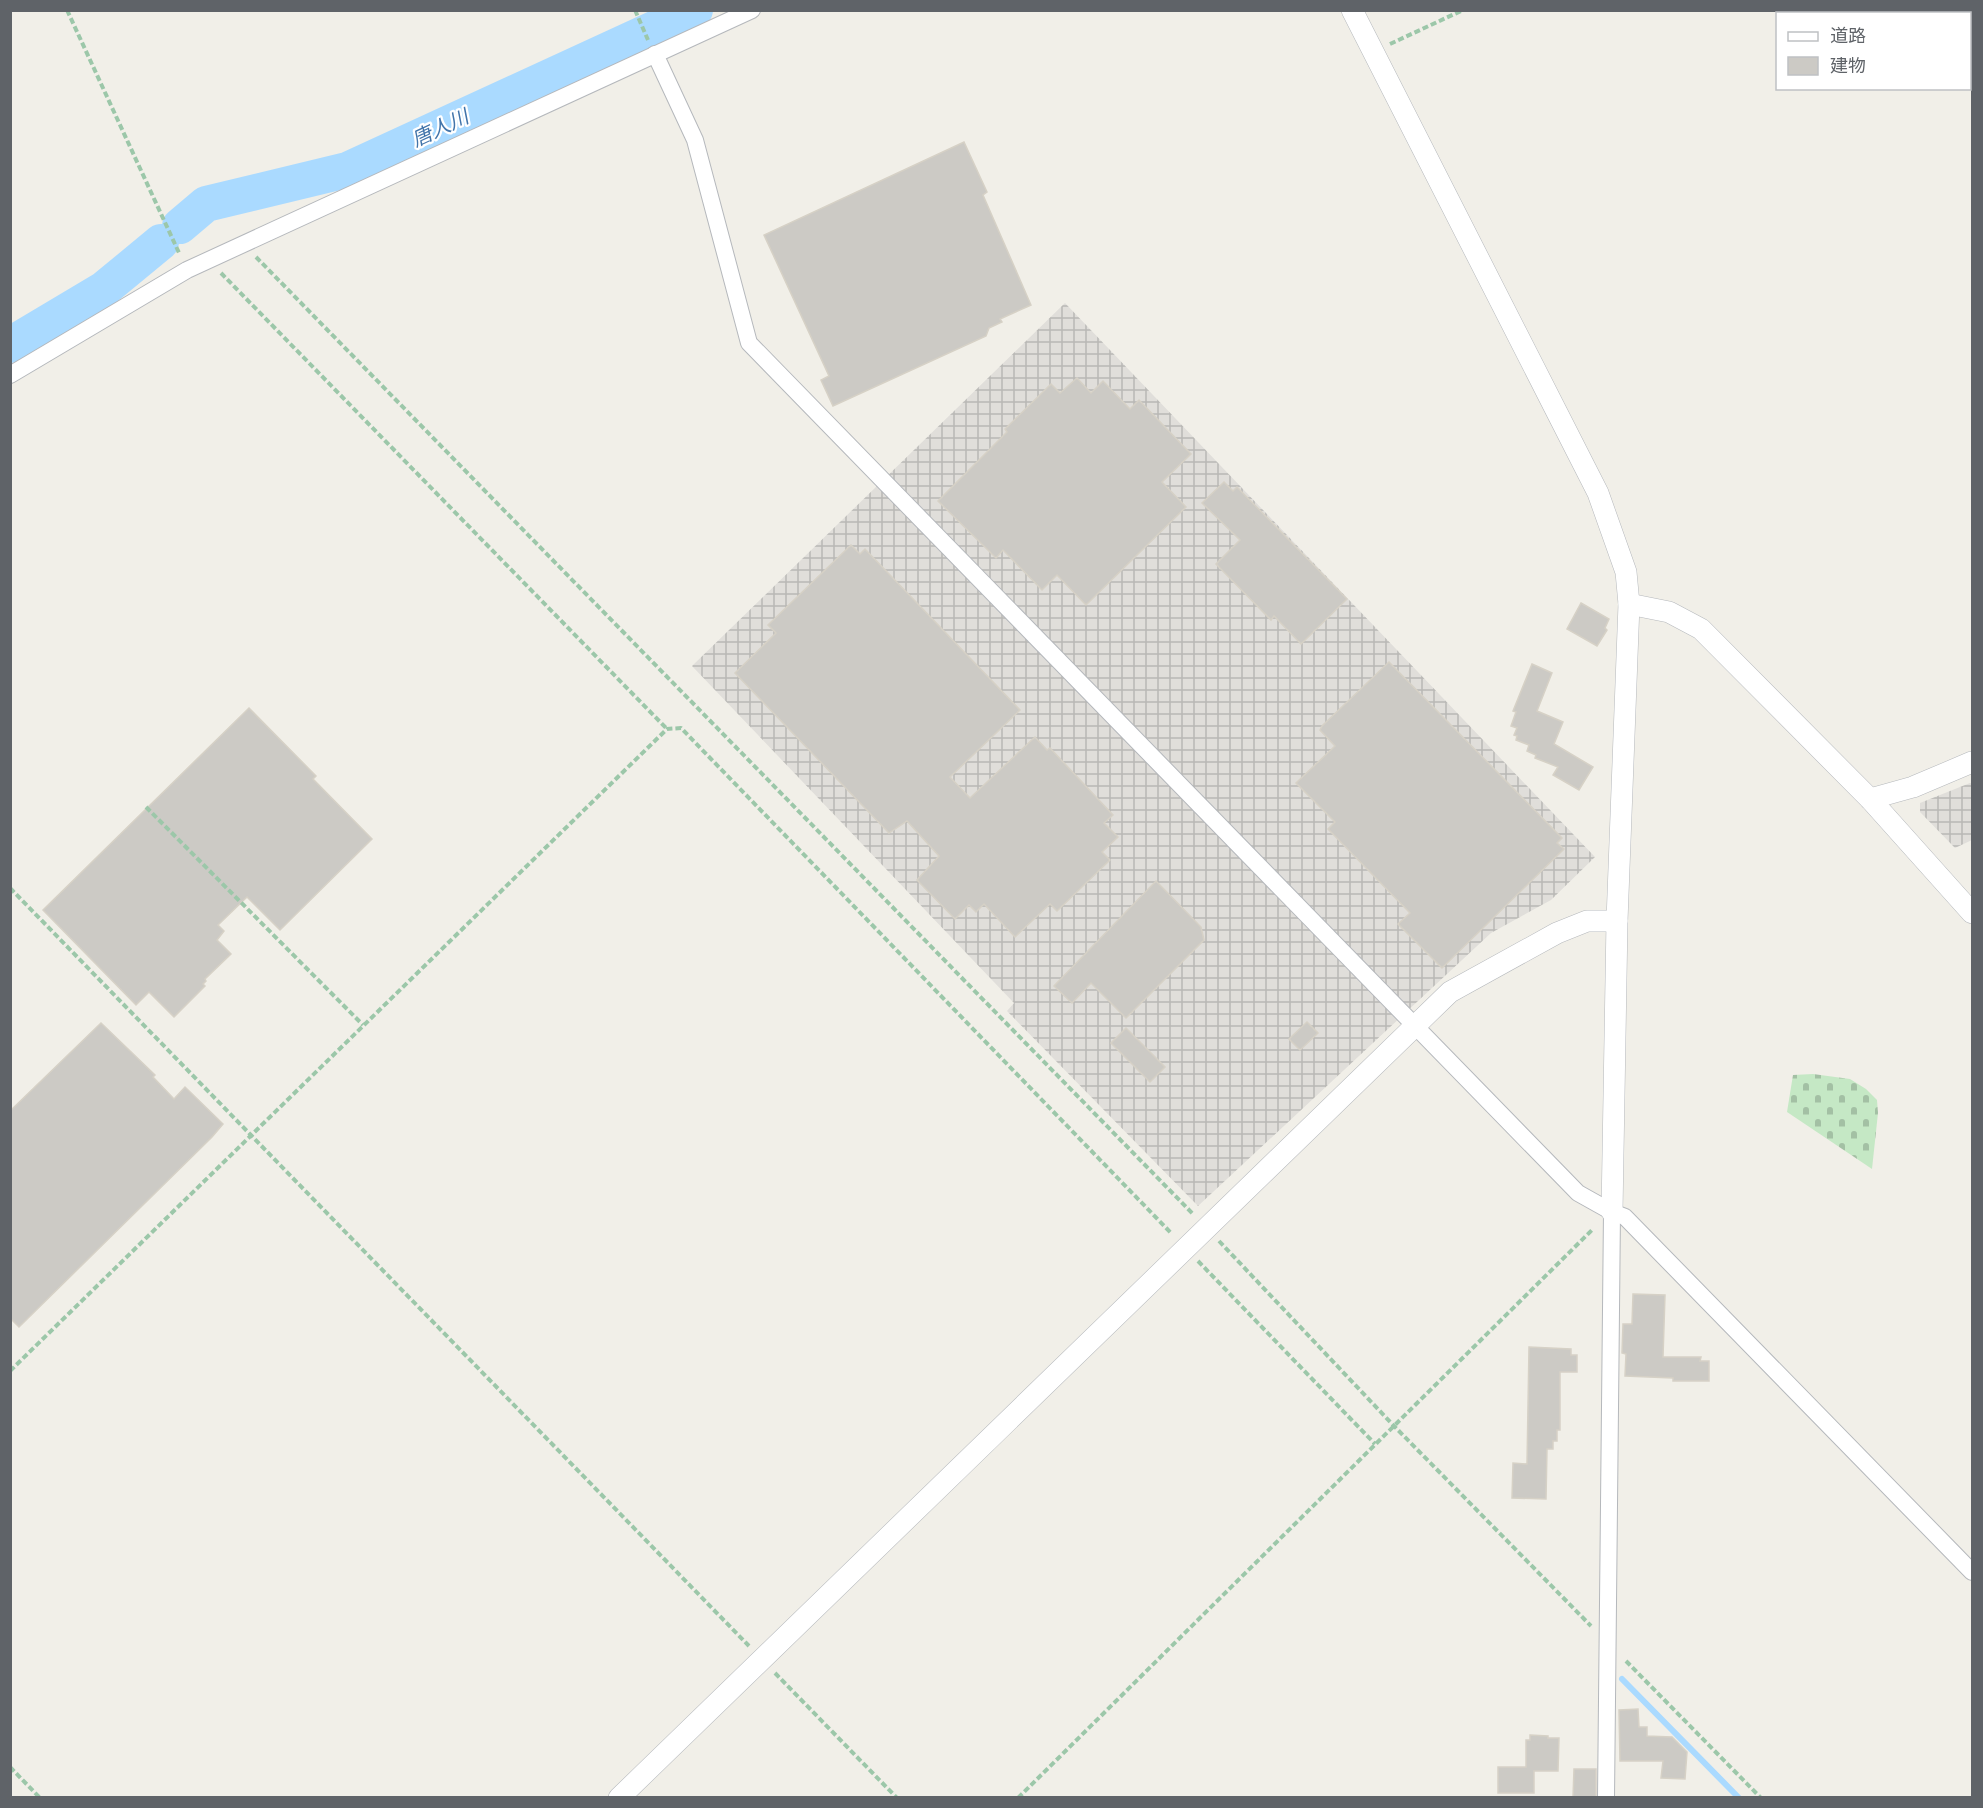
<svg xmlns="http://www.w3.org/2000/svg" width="1983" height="1808" viewBox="0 0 1983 1808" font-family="'Work Sans','Noto Sans JP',sans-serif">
<defs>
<pattern id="industrial-grid" width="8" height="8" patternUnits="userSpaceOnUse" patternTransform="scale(1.5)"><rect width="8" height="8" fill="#e0deda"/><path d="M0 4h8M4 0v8" fill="none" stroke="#b9b8b5"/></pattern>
<pattern id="cemetery-stones" width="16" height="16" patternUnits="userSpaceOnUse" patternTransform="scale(1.5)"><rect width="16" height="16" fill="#c5e8c5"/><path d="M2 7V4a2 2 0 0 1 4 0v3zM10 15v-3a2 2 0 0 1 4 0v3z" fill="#a3c0a4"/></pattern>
</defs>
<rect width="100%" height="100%" fill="#f1efe8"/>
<g fill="url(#industrial-grid)">
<polygon points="1065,303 1595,857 1551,900 1491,933 1198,1206 1007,1011 1014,1003 692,666"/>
<polygon points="1970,783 1972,784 1972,840 1955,848 1920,812 1920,803"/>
</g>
<polygon fill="url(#cemetery-stones)" points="1813,1074 1850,1079 1866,1089 1877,1100 1878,1113 1872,1169 1787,1112 1793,1075"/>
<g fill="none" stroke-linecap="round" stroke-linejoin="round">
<polyline stroke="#aadaff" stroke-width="6" points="1622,1679 1739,1798"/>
<g stroke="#aadaff" stroke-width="36">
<polyline points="180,226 206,204 347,170 695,10"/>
<polyline points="10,345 104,289 161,242"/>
</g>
</g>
<g fill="#cccac5" stroke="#d6d1c6" stroke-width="1.5">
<polygon points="964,142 987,192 983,195 1031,305 1000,319 1002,322 989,328 986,336 833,406 821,380 829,376 764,235"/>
<polygon points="1077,378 1091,393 1103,381 1130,409 1139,400 1191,454 1162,482 1186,507 1086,605 1057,575 1042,590 1003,550 996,558 938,501 1007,432 1005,429 1051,384 1060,393"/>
<polygon points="1224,482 1233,491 1237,487 1347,599 1301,644 1274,616 1271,620 1216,564 1240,540 1202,503"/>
<polygon points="851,545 860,554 865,549 1020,710 950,777 970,798 1035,737 1047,750 1050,748 1113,815 1104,823 1118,837 1102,852 1110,860 1057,911 1050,904 1015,937 984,904 976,912 969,905 955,919 917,880 939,856 907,821 889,833 735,673 776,633 768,625"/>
<polygon points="1581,603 1609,619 1605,628 1607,630 1597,646 1567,629"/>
<polygon points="1389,662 1562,838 1557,843 1564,849 1442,968 1398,924 1410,913 1328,829 1335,822 1296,783 1335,746 1320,730 1322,726"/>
<polygon points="1532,664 1552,673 1537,711 1563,722 1554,744 1593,767 1579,790 1553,775 1558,767 1535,758 1536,755 1527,751 1529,745 1516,740 1517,736 1514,735 1517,728 1511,726 1516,712 1513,711"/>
<polygon points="249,708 316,776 313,779 372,839 280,930 247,897 218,925 224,931 217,940 231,954 205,979 206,981 203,984 205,986 174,1017 149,992 136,1005 43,910"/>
<polygon points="1156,881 1201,927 1204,940 1126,1018 1091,983 1072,1003 1054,986"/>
<polygon points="1307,1022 1318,1033 1300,1050 1289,1039"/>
<polygon points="101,1023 155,1075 153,1077 174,1099 185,1087 223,1124 212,1137 19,1327 10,1318 10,1111"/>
<polygon points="1126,1028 1165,1067 1150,1082 1111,1043"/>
<polygon points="1633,1294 1665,1295 1663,1357 1701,1357 1700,1361 1709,1361 1709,1381 1673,1381 1673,1378 1625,1376 1626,1354 1622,1353 1623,1324 1632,1324"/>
<polygon points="1529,1347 1571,1349 1571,1355 1577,1355 1577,1372 1560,1372 1560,1430 1557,1430 1557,1441 1553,1441 1553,1449 1547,1449 1546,1499 1512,1498 1513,1463 1527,1464"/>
<polygon points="1638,1709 1639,1727 1647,1727 1647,1736 1672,1737 1687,1752 1685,1779 1661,1778 1663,1761 1620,1761 1619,1710"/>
<polygon points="1530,1735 1548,1736 1548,1738 1559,1738 1558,1771 1534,1771 1534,1793 1498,1793 1498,1767 1526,1767 1526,1740 1530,1740"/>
<polygon points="1574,1769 1596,1769 1596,1797 1573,1797"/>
</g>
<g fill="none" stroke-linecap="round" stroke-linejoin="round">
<defs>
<g id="minor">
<polyline points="655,54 695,140 749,343 1578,1193 1612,1212 1625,1217 1972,1572"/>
<polyline points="10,375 187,270 752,10"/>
<polyline points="1606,1798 1612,1212"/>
</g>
<g id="tertiary">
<polyline points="1352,10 1598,493 1626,572 1629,604 1617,921 1612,1212"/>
<polyline points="1629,604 1669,612 1701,629 1870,799 1972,913"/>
<polyline points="1870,799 1913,787 1972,762"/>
<polyline points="619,1798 1450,992 1557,933 1587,921 1617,921"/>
</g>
</defs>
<use href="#minor" stroke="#b5b8bc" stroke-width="18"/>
<use href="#tertiary" stroke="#b5b8bc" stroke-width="22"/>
<g stroke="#9cc7a9" stroke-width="4" stroke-dasharray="6 3" stroke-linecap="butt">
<polyline points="67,10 180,255"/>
<polyline points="635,10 648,40"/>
<polyline points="1390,44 1463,10"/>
<polyline points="256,257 1193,1214"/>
<polyline points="221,273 667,729"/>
<polyline points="146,807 363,1025"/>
<polyline points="10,888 749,1646"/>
<polyline points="1219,1241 1394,1426 1591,1626"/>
<polyline points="1198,1261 1375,1444"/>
<polyline points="10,1371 667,729 681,728 1172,1234"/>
<polyline points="1626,1661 1761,1798"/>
<polyline points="775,1673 897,1798"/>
<polyline points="10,1767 40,1798"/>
<polyline points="1018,1798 1593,1229"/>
</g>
<use href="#minor" stroke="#fff" stroke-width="16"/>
<use href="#tertiary" stroke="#fff" stroke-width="21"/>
</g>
<g text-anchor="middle" stroke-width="4.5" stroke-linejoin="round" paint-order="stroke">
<g font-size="20" font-style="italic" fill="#4174aa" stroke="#fff">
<text transform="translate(440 128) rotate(-25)" y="7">唐人川</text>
</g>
</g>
<rect width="1983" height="1808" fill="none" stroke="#5f6368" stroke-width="24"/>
<rect x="1776" y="12" width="195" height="78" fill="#ffffff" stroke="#bfc1c3" stroke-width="1.5"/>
<rect x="1788" y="32" width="30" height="9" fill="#ffffff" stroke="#bfc1c3" stroke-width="1.5"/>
<text x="1830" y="42" font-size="18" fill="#5f6368">道路</text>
<rect x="1788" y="57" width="30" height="18" fill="#cccac5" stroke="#bfc1c3" stroke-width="1.5"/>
<text x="1830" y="72" font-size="18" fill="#5f6368">建物</text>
</svg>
